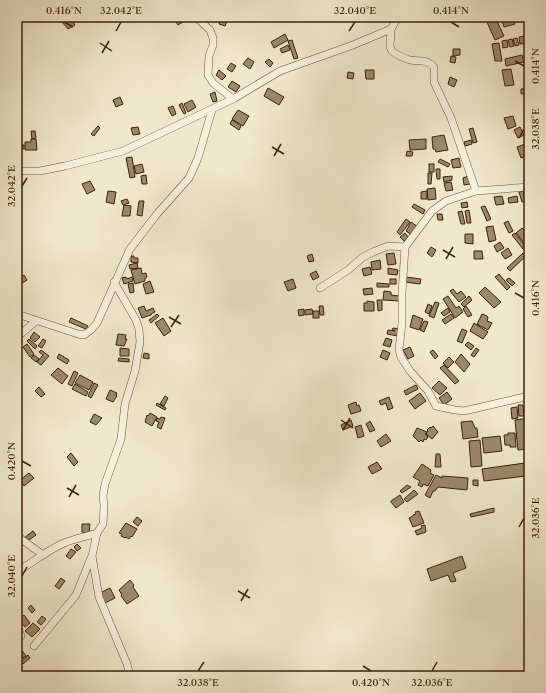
<svg xmlns="http://www.w3.org/2000/svg" width="546" height="693" viewBox="0 0 546 693" font-family="'Libre Caslon Text',serif">
<rect width="100%" height="100%" fill="#f0e8cd"/>
<filter id="stains"><feTurbulence type="fractalNoise" baseFrequency=".005" numOctaves="4"/><feColorMatrix values="0 0 0 0 .2 0 0 0 0 .09 0 0 0 0 .02 0 0 0 .5 -.17"/></filter>
<radialGradient id="worn" r=".72"><stop offset=".6" stop-color="#630" stop-opacity="0"/><stop offset="1" stop-color="#630" stop-opacity=".3"/></radialGradient>
<g fill="#9b886d" stroke="#3f2106">
<polygon points="70,17 75,25 68,29 62,22"/>
<polygon points="183,17 191,17 178,25 176,22"/>
<polygon points="424,17 440,17 441,18 425,21"/>
<polygon points="492,17 495,17 504,36 495,40 486,20"/>
<polygon points="514,17 522,17 523,21 516,22"/>
<polygon points="221,18 227,21 225,26 219,24"/>
<polygon points="513,18 515,24 504,27 502,21"/>
<polygon points="285,34 288,40 274,48 271,42"/>
<polygon points="526,36 527,43 520,44 519,37"/>
<polygon points="517,38 519,45 515,46 513,39"/>
<polygon points="512,39 514,46 510,47 508,40"/>
<polygon points="292,40 298,58 294,59 288,41"/>
<polygon points="507,40 508,47 503,48 502,41"/>
<polygon points="499,43 502,61 495,61 492,44"/>
<polygon points="288,45 290,50 282,53 280,49"/>
<polygon points="453,49 460,49 460,55 453,56"/>
<polygon points="522,55 524,62 506,66 505,59"/>
<polygon points="451,56 456,57 455,63 450,62"/>
<polygon points="248,58 254,62 250,69 243,64"/>
<polygon points="269,59 273,63 270,67 265,62"/>
<polygon points="231,63 236,66 232,72 227,69"/>
<polygon points="511,69 514,85 505,86 502,70"/>
<polygon points="219,70 226,76 222,80 216,75"/>
<polygon points="365,70 374,70 374,79 366,79"/>
<polygon points="348,72 354,73 353,79 347,78"/>
<polygon points="450,77 457,80 454,87 448,84"/>
<polygon points="232,81 240,86 236,92 228,87"/>
<polygon points="268,88 284,97 279,105 264,96"/>
<polygon points="529,88 529,93 521,94 521,89"/>
<polygon points="215,92 217,101 213,102 210,94"/>
<polygon points="120,97 123,104 116,107 113,100"/>
<polygon points="192,100 196,107 188,112 184,104"/>
<polygon points="182,103 186,113 184,114 179,105"/>
<polygon points="173,106 176,114 172,116 168,108"/>
<polygon points="238,110 249,116 243,126 232,119"/>
<polygon points="513,116 516,126 508,129 504,118"/>
<polygon points="232,120 241,126 239,130 230,124"/>
<polygon points="98,126 100,128 94,136 91,134"/>
<polygon points="138,127 140,134 133,135 131,128"/>
<polygon points="520,127 524,135 518,138 514,130"/>
<polygon points="473,128 477,142 473,143 469,129"/>
<polygon points="31,131 35,131 36,138 32,139"/>
<polygon points="17,134 19,134 19,145 24,145 24,149 17,148"/>
<polygon points="444,135 448,150 436,152 435,149 433,149 432,137"/>
<polygon points="31,139 36,139 37,150 25,150 25,142 31,142"/>
<polygon points="426,139 426,149 410,150 409,140"/>
<polygon points="471,140 472,144 465,146 464,142"/>
<polygon points="528,143 529,155 521,158 517,147"/>
<polygon points="407,151 413,152 412,156 406,156"/>
<polygon points="132,157 135,177 130,178 126,158"/>
<polygon points="459,158 461,167 453,168 451,160"/>
<polygon points="440,159 450,164 448,167 438,162"/>
<polygon points="142,164 144,172 136,174 134,166"/>
<rect x="429" y="164" width="5" height="8"/>
<polygon points="436,169 440,169 440,179 437,179"/>
<polygon points="428,173 432,173 431,184 428,184"/>
<polygon points="146,175 147,184 142,184 141,176"/>
<polygon points="452,176 452,180 444,182 443,177"/>
<polygon points="468,176 470,184 464,185 463,178"/>
<polygon points="90,181 95,190 87,194 82,184"/>
<polygon points="451,182 453,190 446,191 444,183"/>
<polygon points="435,188 436,199 428,200 427,189"/>
<polygon points="108,191 116,192 114,204 106,202"/>
<polygon points="427,191 427,199 421,199 421,192"/>
<polygon points="523,191 526,201 522,202 519,192"/>
<polygon points="502,196 504,204 496,205 494,197"/>
<polygon points="517,196 518,202 509,203 508,198"/>
<polygon points="127,199 129,203 123,205 121,201"/>
<polygon points="139,201 144,201 142,216 137,215"/>
<polygon points="467,202 468,207 462,208 461,203"/>
<polygon points="414,204 425,210 423,214 412,207"/>
<polygon points="124,205 131,206 130,216 122,216"/>
<polygon points="485,206 491,219 487,221 481,207"/>
<polygon points="469,210 471,223 467,223 465,211"/>
<polygon points="462,211 465,224 461,224 458,212"/>
<polygon points="437,214 442,214 443,220 438,220"/>
<polygon points="406,219 410,222 400,235 397,232"/>
<polygon points="508,221 513,231 509,233 504,223"/>
<polygon points="411,222 418,227 412,235 406,231"/>
<polygon points="493,226 496,240 489,242 486,227"/>
<polygon points="522,228 529,236 529,242 526,245 516,233"/>
<polygon points="405,233 409,238 404,241 400,237"/>
<polygon points="515,233 526,247 523,249 512,235"/>
<polygon points="465,234 473,234 473,244 465,243"/>
<polygon points="500,242 504,248 497,252 494,246"/>
<polygon points="431,247 436,250 432,257 427,253"/>
<polygon points="508,248 512,255 505,259 501,253"/>
<polygon points="474,251 482,251 483,259 474,259"/>
<polygon points="394,253 396,264 388,265 386,254"/>
<polygon points="523,253 526,256 510,271 507,268"/>
<polygon points="312,254 314,261 309,262 307,256"/>
<polygon points="131,256 134,256 134,258 138,258 138,263 131,262"/>
<polygon points="380,260 381,269 372,270 371,262"/>
<polygon points="137,263 138,268 130,269 129,265"/>
<polygon points="370,267 372,274 364,276 362,269"/>
<polygon points="141,268 142,274 146,273 147,277 145,278 145,281 135,284 131,270"/>
<polygon points="388,268 398,270 397,275 388,274"/>
<polygon points="316,271 319,277 313,280 310,274"/>
<polygon points="499,274 510,287 507,290 495,277"/>
<polygon points="24,275 27,280 19,285 17,280"/>
<polygon points="126,277 127,279 132,277 133,281 124,284 122,278"/>
<polygon points="406,277 421,279 420,284 405,282"/>
<polygon points="509,278 515,283 512,286 506,280"/>
<polygon points="293,279 296,288 288,291 284,282"/>
<rect x="390" y="279" width="6" height="5"/>
<polygon points="150,281 154,292 146,294 143,284"/>
<polygon points="133,283 134,292 130,293 128,284"/>
<polygon points="377,283 389,284 389,287 377,287"/>
<polygon points="485,287 501,302 494,308 479,293"/>
<polygon points="372,288 373,294 364,295 363,289"/>
<polygon points="453,289 457,294 461,291 466,297 459,302 450,291"/>
<polygon points="384,291 391,292 391,295 399,296 399,301 383,300"/>
<polygon points="448,296 456,308 459,306 463,312 455,318 443,299"/>
<polygon points="469,296 472,300 464,307 461,304"/>
<polygon points="377,300 382,300 382,310 378,311"/>
<polygon points="367,301 374,302 374,311 364,311 364,303 367,303"/>
<polygon points="435,302 439,303 434,318 429,316"/>
<polygon points="428,304 432,306 429,314 425,312"/>
<polygon points="144,306 146,311 153,308 155,312 151,314 151,315 142,318 138,308"/>
<polygon points="319,306 323,306 324,315 320,315"/>
<polygon points="466,306 472,315 468,317 463,309"/>
<polygon points="448,308 450,312 444,316 441,313"/>
<polygon points="304,309 304,315 299,316 298,310"/>
<polygon points="312,309 313,314 305,315 305,310"/>
<rect x="313" y="311" width="6" height="7"/>
<polygon points="157,314 159,316 151,323 149,320"/>
<polygon points="451,314 454,318 445,324 442,320"/>
<polygon points="482,314 487,316 488,318 487,321 492,323 488,330 477,324"/>
<polygon points="413,315 423,319 419,330 410,327"/>
<polygon points="71,318 88,326 86,329 69,322"/>
<polygon points="163,318 171,331 164,336 155,323"/>
<polygon points="424,321 428,322 424,332 420,330"/>
<polygon points="474,323 488,332 483,339 470,331"/>
<polygon points="393,328 399,329 398,336 387,334 388,330 395,331 392,330"/>
<polygon points="462,329 467,331 462,343 457,341"/>
<polygon points="34,332 40,337 35,342 30,338"/>
<polygon points="118,334 126,335 125,339 127,339 124,346 116,345"/>
<polygon points="386,338 392,340 390,347 383,345"/>
<polygon points="29,339 37,346 35,349 27,341"/>
<polygon points="43,339 46,341 42,348 38,346"/>
<polygon points="468,342 474,346 471,350 465,345"/>
<polygon points="27,344 34,354 30,357 23,347"/>
<polygon points="410,347 414,356 408,359 403,350"/>
<polygon points="120,348 129,349 129,356 120,356"/>
<polygon points="476,348 479,350 474,357 471,355"/>
<polygon points="41,350 49,356 41,365 37,362 43,355 39,352"/>
<polygon points="383,350 390,353 387,360 380,357"/>
<polygon points="433,350 438,356 435,359 430,352"/>
<polygon points="144,353 149,354 149,359 143,358"/>
<polygon points="59,354 69,360 67,364 57,358"/>
<polygon points="461,354 470,364 464,372 455,362"/>
<polygon points="34,355 39,359 36,362 31,358"/>
<polygon points="449,357 454,362 448,368 443,363"/>
<polygon points="119,358 129,359 129,362 118,361"/>
<polygon points="444,365 459,381 455,384 440,368"/>
<polygon points="58,368 68,376 62,384 51,375"/>
<polygon points="74,371 78,373 72,386 68,384"/>
<polygon points="80,375 93,382 89,390 75,383"/>
<polygon points="439,381 447,388 440,395 432,388"/>
<polygon points="94,383 98,385 91,398 88,396"/>
<polygon points="75,384 88,392 86,396 72,389"/>
<polygon points="416,385 418,389 406,395 404,391"/>
<polygon points="39,387 45,394 41,397 35,391"/>
<polygon points="110,390 117,393 116,395 117,396 113,402 106,399"/>
<polygon points="447,392 452,399 444,405 439,398"/>
<polygon points="420,393 426,401 415,409 409,401"/>
<polygon points="165,396 168,398 164,406 160,404"/>
<polygon points="389,397 393,408 388,410 386,403 381,405 379,401"/>
<polygon points="356,402 357,406 359,405 361,411 351,414 348,405"/>
<polygon points="157,403 166,408 165,410 156,405"/>
<polygon points="518,405 523,405 524,416 519,416"/>
<polygon points="517,407 518,418 512,419 511,408"/>
<polygon points="150,413 157,417 152,426 145,422 147,415 148,416"/>
<polygon points="94,414 102,418 96,425 90,422"/>
<polygon points="161,417 165,418 161,429 157,427 159,422 156,421 157,418 160,419"/>
<polygon points="529,418 529,449 518,450 515,420"/>
<polygon points="351,420 353,426 343,430 341,425"/>
<polygon points="370,421 375,430 370,432 366,424"/>
<polygon points="472,421 475,428 477,428 478,437 463,439 461,422"/>
<polygon points="361,425 364,436 358,438 355,427"/>
<polygon points="433,426 438,432 432,439 426,434 428,431 427,430 430,427 431,428"/>
<polygon points="417,428 427,432 425,434 428,437 426,440 424,439 423,442 421,440 419,442 413,436"/>
<polygon points="508,433 515,433 516,447 510,447 510,445 505,445 504,435 508,435"/>
<polygon points="386,434 391,441 381,447 377,441"/>
<polygon points="500,436 502,451 484,453 482,438"/>
<polygon points="480,440 482,466 471,467 469,441"/>
<polygon points="71,453 78,462 74,466 67,457"/>
<polygon points="436,454 440,454 441,467 435,467"/>
<polygon points="17,460 22,466 19,470 17,468"/>
<polygon points="377,462 382,469 372,474 368,467"/>
<polygon points="525,463 526,476 484,481 482,469"/>
<polygon points="422,464 431,470 430,473 434,475 428,486 423,484 422,487 418,485 420,481 413,477"/>
<polygon points="29,473 34,478 24,486 20,480"/>
<polygon points="436,475 442,478 442,476 468,478 467,490 438,487 435,491 433,491 430,498 425,495"/>
<polygon points="473,480 478,480 478,486 473,485"/>
<polygon points="407,485 411,487 402,493 400,491"/>
<polygon points="414,490 418,494 407,502 404,499"/>
<polygon points="400,495 404,502 396,508 391,502 391,501"/>
<polygon points="494,508 494,512 471,517 470,514"/>
<polygon points="419,511 424,523 413,527 409,518 413,516 413,515 416,514 415,512"/>
<polygon points="137,517 142,521 138,526 133,522"/>
<polygon points="126,523 137,529 132,537 131,536 129,539 126,537 125,538 121,536 122,534 119,533"/>
<polygon points="82,524 90,524 89,533 82,532"/>
<polygon points="425,525 426,532 417,535 415,531 422,528 421,526"/>
<polygon points="33,531 36,535 26,542 24,538"/>
<polygon points="77,544 81,548 77,551 74,547"/>
<polygon points="71,549 76,552 70,559 66,556"/>
<polygon points="462,556 466,568 453,573 456,581 451,582 448,575 431,581 427,569"/>
<polygon points="61,578 65,581 59,589 55,586"/>
<polygon points="130,580 134,585 133,587 139,596 127,604 121,596 122,595 119,590"/>
<polygon points="110,588 115,598 105,603 100,593"/>
<polygon points="31,605 35,610 32,613 28,608"/>
<polygon points="24,615 30,623 25,627 18,619"/>
<polygon points="42,616 46,619 41,625 37,622"/>
<polygon points="33,623 40,629 32,637 25,631"/>
<polygon points="21,649 26,656 21,659 17,653"/>
<polygon points="28,655 30,658 23,664 21,661"/>
</g>
<g fill="none" stroke-linecap="round" stroke-linejoin="round">
<defs>
<g id="street">
<polyline points="196,17 210,30 213,38 213,45 209,56 208,75 213,83 233,99"/>
<path d="M 391,29 L 390,47 L 392,51 C 397,55 403,58 410,60 C 420,62 425,58 434,67 L 434,82 L 451,118 L 476,191"/>
<polyline points="17,171 40,171 65,166 123,151 233,99 280,71 353,45 391,29 398,17"/>
<polyline points="529,187 476,191 446,201 432,211 405,247 402,293 402,323 399,350 401,357 410,371 428,391 436,406 455,410 464,411 529,396"/>
<polyline points="114,282 136,320 139,329 140,342 135,371 125,404 121,439 105,484 103,496 104,506 103,524 97,533 92,556 99,597 127,664 130,676"/>
<polyline points="320,288 348,270 363,257 373,252 388,246 405,247"/>
<polyline points="17,314 78,334 84,335 91,330 97,323 130,249 157,214 189,178 198,158 212,110"/>
<polyline points="17,337 36,321"/>
<polyline points="17,532 21,539 43,555"/>
<path d="M 17,572 C 33,562 48,550 64,543 C 75,538 86,537 97,533"/>
<polyline points="17,626 21,636"/>
<polyline points="34,646 76,595 91,558"/>
</g>
</defs>
<use href="#street" stroke="#6b5338" stroke-width="8"/>
<use href="#street" stroke="#f5f0de" stroke-width="7"/>
</g>
<path fill="none" stroke="#3f2106" stroke-width="1.5" d="M 64,22 L 73,27M 451,22 L 459,27M 116,31 L 121,22M 349,31 L 355,22M 100,43 L 112,51M 102,53 L 109,41M 515,61 L 524,66M 519,138 L 524,129M 272,147 L 284,154M 274,156 L 281,144M 22,186 L 27,178M 443,250 L 455,257M 446,259 L 453,247M 515,293 L 524,298M 169,317 L 181,324M 171,327 L 179,315M 341,420 L 353,428M 343,430 L 350,418M 22,461 L 31,466M 67,488 L 79,495M 69,497 L 76,485M 519,527 L 524,518M 22,576 L 27,567M 238,591 L 250,598M 241,601 L 248,589M 363,666 L 371,671M 198,671 L 204,662M 432,671 L 437,662"/>
<rect width="546" height="693" fill="none" stroke="#f0e8cd" stroke-width="44"/>
<rect x="22" y="22" width="502" height="649" fill="none" stroke="#3f2106" stroke-width="1.5"/>
<g font-size="10" text-anchor="middle" fill="#3f2106">
<text x="64" y="14">0.416°N</text>
<text x="121" y="14">32.042°E</text>
<text x="355" y="14">32.040°E</text>
<text x="451" y="14">0.414°N</text>
<text transform="translate(535 66) rotate(-90)" y="4">0.414°N</text>
<text transform="translate(535 129) rotate(-90)" y="4">32.038°E</text>
<text transform="translate(11 186) rotate(-90)" y="4">32.042°E</text>
<text transform="translate(535 298) rotate(-90)" y="4">0.416°N</text>
<text transform="translate(11 461) rotate(-90)" y="4">0.420°N</text>
<text transform="translate(535 518) rotate(-90)" y="4">32.036°E</text>
<text transform="translate(11 576) rotate(-90)" y="4">32.040°E</text>
<text x="198" y="686">32.038°E</text>
<text x="371" y="686">0.420°N</text>
<text x="432" y="686">32.036°E</text>
</g>
<rect width="100%" height="100%" filter="url(#stains)"/>
<rect width="100%" height="100%" fill="url(#worn)"/>
</svg>
